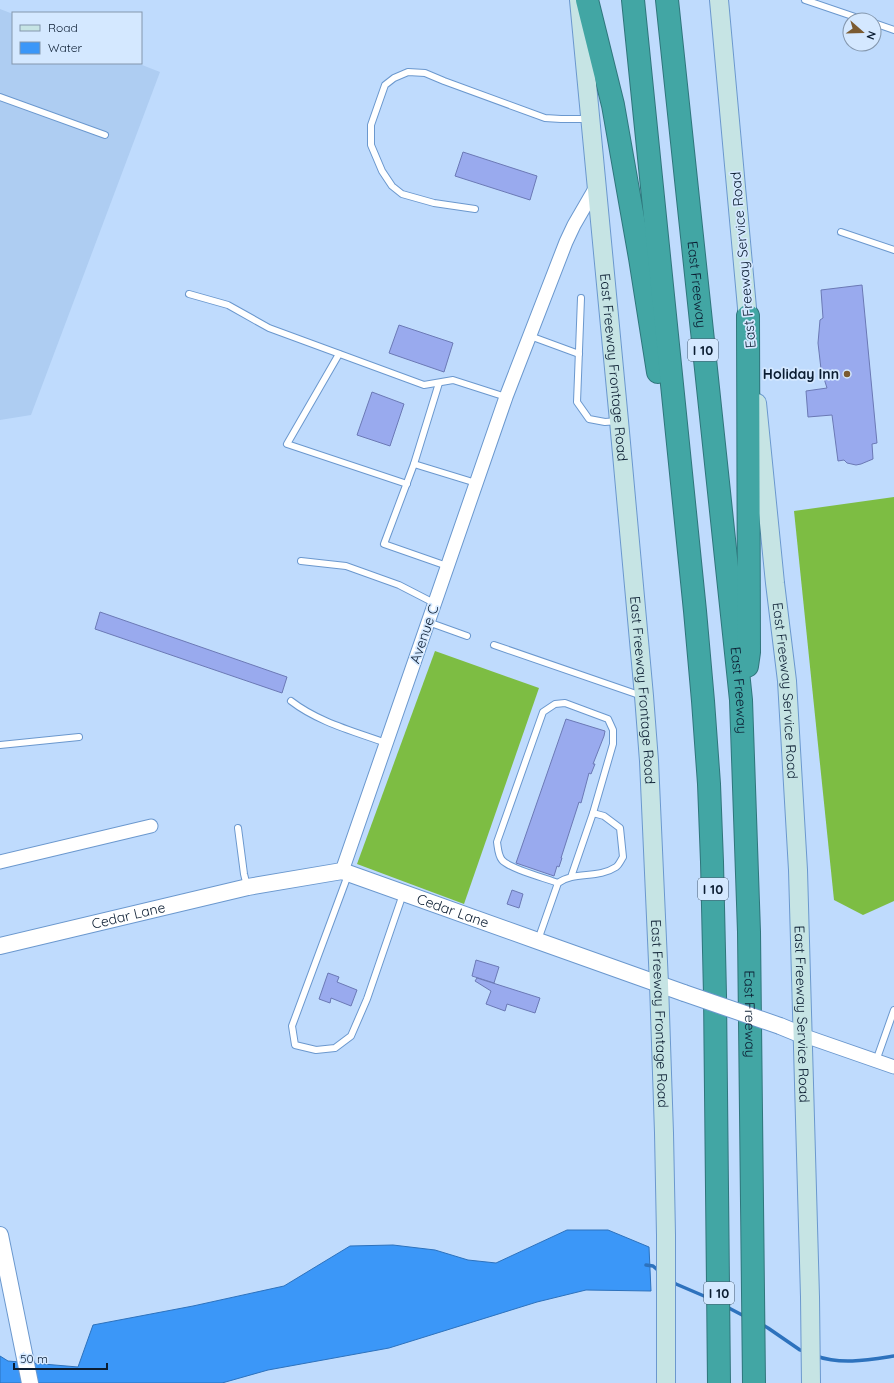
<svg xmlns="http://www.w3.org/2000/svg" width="894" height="1383" viewBox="0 0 894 1383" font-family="Quicksand,sans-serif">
<rect width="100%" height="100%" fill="#bfdbfd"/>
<polygon fill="#aecdf2" points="0,9 13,14 13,63 137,63 160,72 31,415 0,420"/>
<g fill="#7dbd43">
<polygon points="894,497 894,901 863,915 834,900 794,511"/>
<polygon points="435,651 539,688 464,904 357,864"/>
</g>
<polygon fill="#3b97f8" stroke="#2d72bd" points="567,1230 608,1230 649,1247 651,1291 586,1290 537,1302 389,1348 268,1370 222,1383 0,1383 0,1356 8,1361 78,1367 93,1325 193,1306 284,1286 350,1246 393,1245 435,1250 468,1260 496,1263"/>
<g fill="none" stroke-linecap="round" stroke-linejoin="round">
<g stroke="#2d72bd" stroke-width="3.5">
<polyline points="646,1265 653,1266 660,1272"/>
<polyline points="671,1280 676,1284 711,1299"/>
<polyline points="725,1306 746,1317"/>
<polyline points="761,1324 768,1328 800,1350 805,1352"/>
<path d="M 816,1356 C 841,1365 868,1360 894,1356"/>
</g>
</g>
<g fill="#9ae" stroke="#6b79b5">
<polygon points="463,152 537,176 530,200 455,176"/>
<polygon points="862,285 877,443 872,444 873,459 861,464 856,465 847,463 844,460 838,461 832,415 808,417 806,391 827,388 821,369 818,343 820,320 823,318 821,290"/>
<polygon points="399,325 453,343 444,372 389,353"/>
<polygon points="372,392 404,404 390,446 357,435"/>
<polygon points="100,612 287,677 282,693 95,629"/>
<polygon points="566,719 605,731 604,736 593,764 595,764 591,774 589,773 581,803 579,802 561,858 562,858 559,867 557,866 554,876 516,863"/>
<polygon points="512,890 523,894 519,908 507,904"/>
<polygon points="476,960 499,967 494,983 472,976"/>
<polygon points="328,973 339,977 337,982 357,990 351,1006 331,998 330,1003 319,999"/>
<polygon points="477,978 540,998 535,1013 507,1004 505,1011 486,1004 491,991 475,981"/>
</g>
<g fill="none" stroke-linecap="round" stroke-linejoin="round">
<defs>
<g id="service">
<polyline points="805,0 864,20"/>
<polyline points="874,23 894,30"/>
<polyline points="0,97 105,135"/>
<polyline points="475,209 434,203 402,194 392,186 382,171 371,145 371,125 385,85 394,78 408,72 425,73 444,81 545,118 561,119 589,119"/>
<polyline points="841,232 894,250"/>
<polyline points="189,294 228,305 269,328 424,385 453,380 506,397"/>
<polyline points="581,298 577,402 589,419 605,422 618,421"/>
<polyline points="530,336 579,354"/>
<polyline points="339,354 287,444 407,484"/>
<polyline points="439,383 414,464 476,483"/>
<polyline points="414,464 384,544 447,566"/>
<polyline points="301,561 346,566 399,585 434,603"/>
<polyline points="428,622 467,636"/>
<polyline points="494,645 642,696"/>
<path d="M 291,701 C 318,722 353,731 386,743"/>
<polyline points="0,745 79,737"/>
<polyline points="238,828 244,874 247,886"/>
<polyline points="348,875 292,1026 295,1045 316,1050 335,1048 351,1036 367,999 403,894"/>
<path d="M 558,883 C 545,878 510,869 502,860 C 498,855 498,848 497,842 L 543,712 L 555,704 L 565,703 L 608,719 L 613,730 L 613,744 L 593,813"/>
<path d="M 538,940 L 558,883 C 574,871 598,879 616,867 C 619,865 621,860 623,857 L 620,828 L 604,816 L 593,813 L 571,877"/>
<polyline points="876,1061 894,1010"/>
</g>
<g id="minor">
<polyline points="0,862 151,826"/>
<polyline points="342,871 506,397 566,242 574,225 596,187"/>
<polyline points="802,1035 894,1067"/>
</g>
<g id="tertiary">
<path id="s1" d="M 0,946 L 248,887 L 342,871 L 538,941 L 684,993"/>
<polyline points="780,1026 802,1035"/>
<polyline points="0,1235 30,1383"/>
</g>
<g id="secondary">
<path id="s2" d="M 579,0 L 619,421 L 644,696 L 649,761 L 659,984 L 664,1133 L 666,1235 L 666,1383"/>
<polyline points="719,0 749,330"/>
<path id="s3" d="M 757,403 L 775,583 L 787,681 L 798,870 L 810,1297 L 811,1383"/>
</g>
<g id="motorway">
<polyline points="587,0 613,105 640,258 658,372"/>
<polyline points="633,0 695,611 703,701 709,784 712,862 715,995 719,1383"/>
<path id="s4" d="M 667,0 L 741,700 L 749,932 L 754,1383"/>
<polyline points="747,666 749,652 748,316"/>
</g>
</defs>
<use href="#service" stroke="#6b98ce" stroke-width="8"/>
<use href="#minor" stroke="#6b98ce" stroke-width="15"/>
<use href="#tertiary" stroke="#6b98ce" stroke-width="18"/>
<use href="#secondary" stroke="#6b98ce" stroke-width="20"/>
<use href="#motorway" stroke="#2f767c" stroke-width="24"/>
<use href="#service" stroke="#fff" stroke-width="6"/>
<use href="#minor" stroke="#fff" stroke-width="13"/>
<use href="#tertiary" stroke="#fff" stroke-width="16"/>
<use href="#secondary" stroke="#c6e4e4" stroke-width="18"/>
<use href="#motorway" stroke="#42a6a4" stroke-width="22"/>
<defs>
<polyline id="tertiary-bridge" points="684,993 780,1026"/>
</defs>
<use href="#tertiary-bridge" stroke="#6b98ce" stroke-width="18" stroke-linecap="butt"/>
<use href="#tertiary-bridge" stroke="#fff" stroke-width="16"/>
</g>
<circle fill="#7b5b31" stroke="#d4e8ff" stroke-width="1.5" cx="847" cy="374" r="4"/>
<g text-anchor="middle" stroke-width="3.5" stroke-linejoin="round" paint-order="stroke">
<g fill="#d4e8ff" stroke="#475a70" stroke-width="1">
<rect x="688" y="339" width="30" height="22" rx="3"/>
<rect x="698" y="878" width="30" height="22" rx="3"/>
<rect x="704" y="1282" width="30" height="22" rx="3"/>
</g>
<g font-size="13" font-weight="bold" fill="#0b1d32">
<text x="703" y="355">I 10</text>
<text x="713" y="894">I 10</text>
<text x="719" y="1298">I 10</text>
</g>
<g font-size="14" fill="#0b1d32" stroke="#d4e8ff">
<text transform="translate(743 260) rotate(-95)" y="5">East Freeway Service Road</text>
<text dy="5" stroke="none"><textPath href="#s4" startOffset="286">East Freeway</textPath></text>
<text dy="5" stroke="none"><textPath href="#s2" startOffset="369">East Freeway Frontage Road</textPath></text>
<text transform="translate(424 634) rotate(-71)" y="5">Avenue C</text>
<text dy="5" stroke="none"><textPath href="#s2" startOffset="693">East Freeway Frontage Road</textPath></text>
<text dy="5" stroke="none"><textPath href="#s4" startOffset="694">East Freeway</textPath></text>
<text dy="5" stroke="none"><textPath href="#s3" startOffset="289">East Freeway Service Road</textPath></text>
<text dy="5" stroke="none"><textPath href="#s1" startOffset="468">Cedar Lane</textPath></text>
<text dy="5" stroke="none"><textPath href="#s1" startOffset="132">Cedar Lane</textPath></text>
<text dy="5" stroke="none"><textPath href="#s4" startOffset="1018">East Freeway</textPath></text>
<text dy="5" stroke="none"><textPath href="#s2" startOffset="1017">East Freeway Frontage Road</textPath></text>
<text dy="5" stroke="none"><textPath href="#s3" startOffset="613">East Freeway Service Road</textPath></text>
</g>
<g font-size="14" font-weight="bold" fill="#0b1d32" stroke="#d4e8ff" text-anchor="end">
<text x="839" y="379">Holiday Inn</text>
</g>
</g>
<rect x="12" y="12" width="130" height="52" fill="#d4e8ff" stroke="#8497ad"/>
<rect x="20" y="25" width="20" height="6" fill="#c6e4e4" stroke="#8497ad"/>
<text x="48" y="32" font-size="12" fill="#0b1d32">Road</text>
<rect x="20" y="42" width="20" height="12" fill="#3b97f8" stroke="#8497ad"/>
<text x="48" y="52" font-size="12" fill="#0b1d32">Water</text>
<g transform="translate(862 32) rotate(110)"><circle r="19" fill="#d4e8ff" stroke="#8497ad"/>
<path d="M0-3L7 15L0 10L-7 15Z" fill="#7b5b31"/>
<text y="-6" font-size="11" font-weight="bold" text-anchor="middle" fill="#0b1d32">N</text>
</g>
<path d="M14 1363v6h93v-6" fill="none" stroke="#0b1d32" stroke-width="2"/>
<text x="20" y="1363" font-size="12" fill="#0b1d32" stroke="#d4e8ff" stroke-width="3" paint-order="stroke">50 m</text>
</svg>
